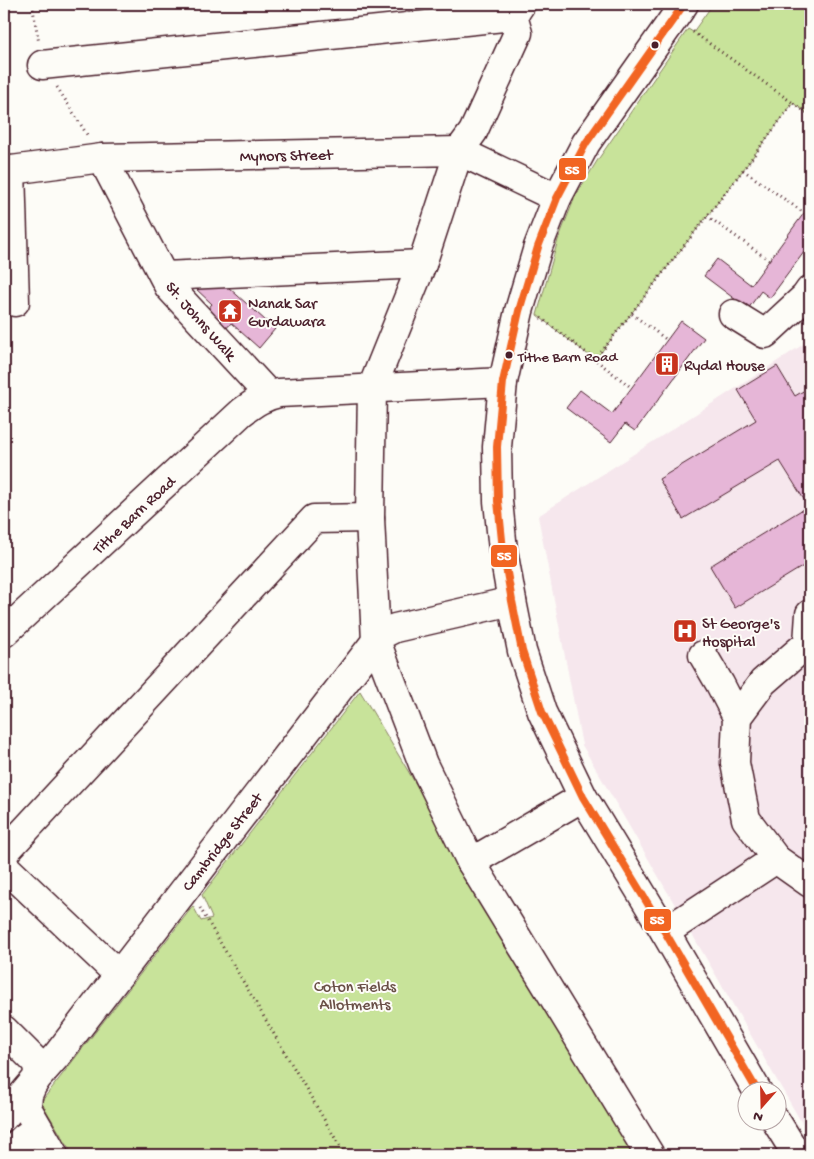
<svg xmlns="http://www.w3.org/2000/svg" width="814" height="1159" viewBox="0 0 814 1159" font-family="'Gochi Hand',sans-serif">
<rect width="100%" height="100%" fill="#fdfcf7"/>
<filter id="ink" filterUnits="userSpaceOnUse"><feTurbulence type="fractalNoise" baseFrequency=".02" numOctaves="2"/><feDisplacementMap in="SourceGraphic" scale="10" xChannelSelector="R" yChannelSelector="G"/><feConvolveMatrix kernelMatrix="1 2 1 2 8 2 1 2 1" color-interpolation-filters="sRGB"/></filter>
<g filter="url(#ink)">
<polygon fill="#f6e7ed" points="810,340 810,1137 582,745 538,516"/>
<g fill="#c8e39a" stroke="#898162">
<polygon points="713,4 810,4 810,115 793,103 743,170 595,360 537,315 558,240 575,197 597,161 688,29 693,32"/>
<polygon points="360,691 639,1155 73,1155 41,1102 193,906 201,921 212,918 202,895"/>
</g>
<g fill="#e6b6d7" stroke="#4a1f2b">
<polygon points="810,205 810,244 770,298 761,291 748,309 704,276 717,259 751,285"/>
<polygon points="228,287 275,329 259,348 231,323 220,336 200,318 212,304 195,288"/>
<polygon points="681,321 704,338 635,431 625,424 611,442 566,408 580,390 612,414"/>
<polygon points="777,366 795,396 810,387 810,562 735,608 710,566 808,506 780,461 683,519 659,479 756,420 738,390"/>
</g>
<g fill="none" stroke-linecap="round" stroke-linejoin="round">
<defs>
<g id="minor">
<polyline points="521,4 513,16 518,33 473,132 459,151 422,264 372,388 370,518 376,641 423,764 471,862 650,1155"/>
<polyline points="684,4 586,143 557,198 538,247 519,311 503,382 497,447 498,501 503,550 512,601 522,651 542,712 583,797 665,932 758,1092"/>
<polyline points="42,65 513,16"/>
<polyline points="102,158 169,287 269,395"/>
<polyline points="11,170 15,302"/>
<polyline points="4,171 102,158 459,151 557,198"/>
<polyline points="164,276 422,264"/>
<polyline points="733,314 765,334 805,297 810,290"/>
<path d="M 4,633 L 242,412 C 254,403 264,396 279,393 L 503,382"/>
<polyline points="703,655 720,684 737,717"/>
<polyline points="4,853 314,519 370,518"/>
<polyline points="776,859 810,883"/>
<polyline points="471,862 583,797"/>
<polyline points="4,866 119,975"/>
<polyline points="665,932 776,859 746,819 735,763 737,717 763,682 808,643 810,614"/>
<polyline points="4,1030 36,1062 38,1070 37,1078 4,1117"/>
<polyline points="776,1121 797,1155"/>
<polyline points="6,1155 24,1138 38,1128"/>
<polyline points="54,1155 27,1108 28,1095 32,1086 37,1078 58,1054 376,641 383,634 395,628 512,601"/>
</g>
</defs>
<use href="#minor" stroke="#4a1f2b" stroke-width="31"/>
<g stroke="#4a1f2b" stroke-width="3" stroke-dasharray="1 4" stroke-linecap="butt">
<polyline points="32,4 39,43"/>
<polyline points="693,32 793,103"/>
<polyline points="57,87 88,136"/>
<polyline points="743,170 804,213"/>
<polyline points="707,216 769,260"/>
<polyline points="632,314 667,340"/>
<polyline points="541,318 632,388"/>
<polyline points="595,360 743,170 793,103 810,115"/>
<polyline points="200,908 345,1155"/>
</g>
<use href="#minor" stroke="#fdfcf7" stroke-width="28"/>
<defs>
<polyline id="bus-1" points="684,4 586,143 557,198 538,247 519,311 503,382 497,447 498,501 503,550 512,601 522,651 542,712 583,797 665,932 758,1092"/>
</defs>
<use href="#bus-1" stroke="#fdfcf7" stroke-width="11"/>
<use href="#bus-1" stroke="#f26522" stroke-width="8"/>
</g>
</g>
<defs>
<symbol id="temple-square" viewBox="-11 -11 22 22"><rect x="-9" y="-9" width="18" height="18" rx="4" fill="#c8321e" stroke="#fdfcf7"/><path d="M0-6L5-2H3V0L6.5 2.5H4V6H1.5V3h-3V6H-4V2.5H-6.5L-3 0V-2H-5Z" fill="#fff"/></symbol>
<symbol id="building-square" viewBox="-11 -11 22 22"><rect x="-9" y="-9" width="18" height="18" rx="4" fill="#c8321e" stroke="#fdfcf7"/><path d="M-4-6H4V6H1V3H-1V6H-4ZM-2.5-4.3h1.7v1.8h-1.7ZM.8-4.3h1.7v1.8H.8ZM-2.5-1h1.7V.8h-1.7ZM.8-1h1.7V.8H.8Z" fill="#fff"/></symbol>
<symbol id="hospital-square" viewBox="-11 -11 22 22"><rect x="-9" y="-9" width="18" height="18" rx="4" fill="#c8321e" stroke="#fdfcf7"/><path d="M-5-5h3v3.5h4V-5h3V5h-3V1.5h-4V5h-3Z" fill="#fff"/></symbol>
</defs>
<g fill-rule="evenodd">
<use href="#temple-square" x="216" y="297" width="28" height="28"/>
<use href="#building-square" x="653" y="350" width="28" height="28"/>
<use href="#hospital-square" x="671" y="617" width="28" height="28"/>
</g>
<g fill="#4a1f2b" stroke="#fdfcf7" stroke-width="2">
<circle cx="655" cy="45" r="4.5"/>
<circle cx="509" cy="355" r="4.5"/>
</g>
<g text-anchor="middle" stroke-width="4" stroke-linejoin="round" paint-order="stroke">
<g font-size="15" fill="#4a1f2b" stroke="#fdfcf7" text-anchor="start">
<text x="518" y="361">Tithe Barn Road</text>
</g>
<g font-size="16" fill="#4a1f2b" stroke="#fdfcf7">
<text transform="translate(286 154) rotate(-1)" y="6">Mynors Street</text>
<text transform="translate(202 320) rotate(49)" y="6">St. Johns Walk</text>
<text transform="translate(133 514) rotate(-43)" y="6">Tithe Barn Road</text>
<text transform="translate(221 841) rotate(-52)" y="6">Cambridge Street</text>
</g>
<g font-size="16" fill="#4a1f2b" stroke="#fdfcf7" text-anchor="start">
<text x="248" y="308">Nanak Sar<tspan x="248" dy="18">Gurdawara</tspan></text>
<text x="684" y="370">Rydal House</text>
<text x="702" y="628">St George's<tspan x="702" dy="18">Hospital</tspan></text>
</g>
<g font-size="16" fill="#6a5047" stroke="#fdfcf7">
<text x="355" y="991">Coton Fields<tspan x="355" dy="18">Allotments</tspan></text>
</g>
</g>
<g stroke="#fdfcf7" stroke-width="2">
<rect x="558" y="157" width="29" height="24" rx="5" fill="#f26522"/>
<rect x="490" y="544" width="28" height="24" rx="5" fill="#f26522"/>
<rect x="643" y="908" width="29" height="24" rx="5" fill="#f26522"/>
</g>
<g font-size="14" text-anchor="middle" font-weight="bold" fill="#fff">
<text x="572" y="174">55</text>
<text x="504" y="560">55</text>
<text x="657" y="924">55</text>
</g>
<rect width="814" height="1159" fill="none" stroke="#fdfcf7" stroke-width="20"/>
<rect x="10" y="10" width="794" height="1139" fill="none" stroke="#4a1f2b" stroke-width="2" filter="url(#ink)"/>
<g transform="translate(762 1106) rotate(200)"><circle r="24" fill="#fdfcf7" stroke="#b5a4a5"/>
<path d="M0-4L9 19L0 12L-9 19Z" fill="#c8321e"/>
<text y="-8" font-size="14" font-weight="bold" text-anchor="middle" fill="#4a1f2b">N</text>
</g>
</svg>
